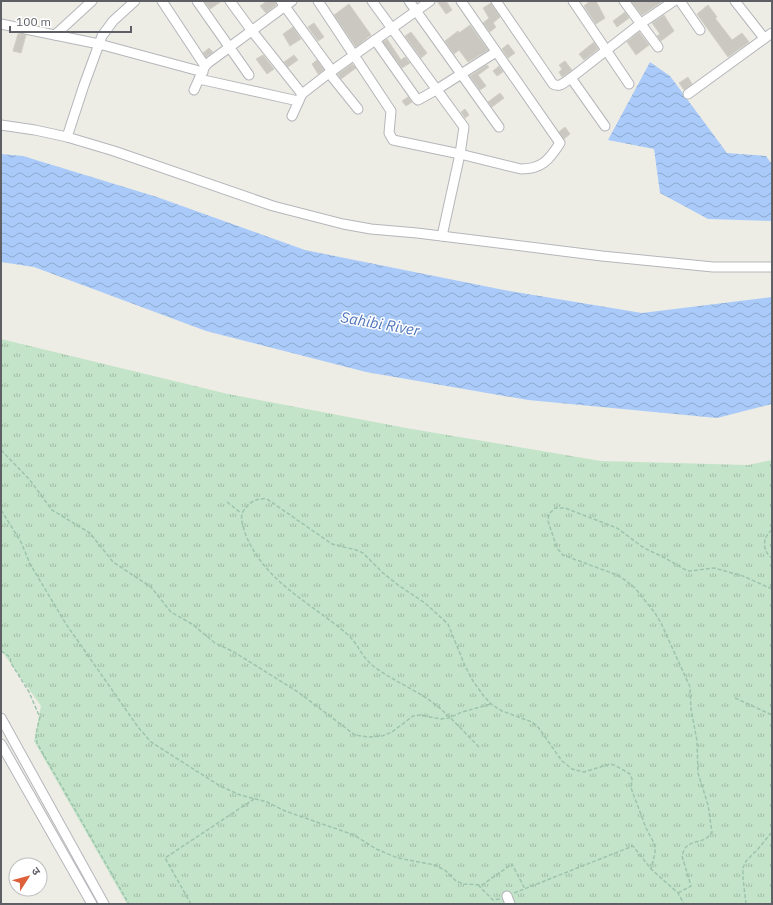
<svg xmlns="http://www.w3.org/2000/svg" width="773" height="905" viewBox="0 0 773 905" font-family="'IBM Plex Sans','Noto Sans Devanagari',sans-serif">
<defs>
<pattern id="grass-tufts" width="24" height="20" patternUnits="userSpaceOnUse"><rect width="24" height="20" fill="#c3e4c8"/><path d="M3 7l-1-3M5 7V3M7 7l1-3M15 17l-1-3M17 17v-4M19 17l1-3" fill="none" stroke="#a2bca6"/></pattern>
<pattern id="water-waves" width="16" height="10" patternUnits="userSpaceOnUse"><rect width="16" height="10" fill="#aacbf9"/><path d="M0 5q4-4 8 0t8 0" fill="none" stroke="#8ea8cd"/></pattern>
</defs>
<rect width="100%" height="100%" fill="#eeede5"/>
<polygon fill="url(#grass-tufts)" points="1,339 228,394 406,428 601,461 748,465 772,460 772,904 127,904 34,741 41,706 1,650"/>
<g fill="url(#water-waves)">
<polygon points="650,62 670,76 727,153 766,156 772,164 772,221 708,219 660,193 654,149 608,140"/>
<polygon points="1,154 23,156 157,197 305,250 504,290 642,313 772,297 772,404 717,418 528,400 366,372 206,331 34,267 1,262"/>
</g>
<g fill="#cac8c1" stroke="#d2d0c4">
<polygon points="204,1 222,1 210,9"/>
<polygon points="267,1 275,1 276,5 266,13 260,6"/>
<polygon points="437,1 446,1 452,10 446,14"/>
<polygon points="590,1 596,1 605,18 596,24 584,6"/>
<polygon points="631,1 663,1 642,15"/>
<polygon points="491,3 500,17 493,23 496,27 490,32 483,23 489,18 483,8"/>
<polygon points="349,4 371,35 356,47 334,15"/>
<polygon points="708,5 717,17 715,18 732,40 742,33 749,42 728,57 697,14"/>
<polygon points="625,12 629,18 617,27 613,21"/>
<polygon points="664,15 674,31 661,41 657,36 660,34 652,23"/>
<polygon points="314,23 324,37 318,41 308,27"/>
<polygon points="470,25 488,50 468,62 459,50 454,54 445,41 458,31 459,33"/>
<polygon points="293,27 301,39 290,46 283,34"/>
<polygon points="411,32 427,53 421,58 405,36"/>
<polygon points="639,32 649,45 636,55 627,42"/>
<polygon points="18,34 26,35 21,53 13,51"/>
<polygon points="387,39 401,60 405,57 410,63 402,68 383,42"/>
<polygon points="594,42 598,49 584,60 579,54"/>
<polygon points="508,44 515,53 508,58 502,49"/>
<polygon points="209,48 213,52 206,57 203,53"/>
<polygon points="263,55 274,69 267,74 256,59"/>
<polygon points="294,55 298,60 288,67 284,62"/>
<polygon points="317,60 324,70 318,74 312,64"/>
<polygon points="565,61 572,70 562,77 559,72 562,69 559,65"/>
<polygon points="352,64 356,68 341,79 338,74"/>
<polygon points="487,65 489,67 478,75 486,86 480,90 470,76"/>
<polygon points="499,66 503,72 497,76 493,71"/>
<polygon points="688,77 692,84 684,90 679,83"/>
<polygon points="500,93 504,98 492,107 488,102"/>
<polygon points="408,97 412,102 406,106 402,101"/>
<polygon points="465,109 469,115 465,118 461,112"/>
<polygon points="565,127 570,134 564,139 559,132"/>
</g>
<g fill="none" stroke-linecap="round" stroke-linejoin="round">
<defs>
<g id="minor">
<polyline points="162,1 205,66"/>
<polyline points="197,1 249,75"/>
<polyline points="230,1 252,31 302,94"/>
<polyline points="281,1 332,71"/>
<path d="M 318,1 L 391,111 L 389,133 L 393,140 L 460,154 L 521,169 C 542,169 549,160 560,143 L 461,1"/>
<polyline points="372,1 464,127 460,154 442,236"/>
<polyline points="409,1 499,127"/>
<path d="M 496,1 L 553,84 C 560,88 565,82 571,78 L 640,24 L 674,1"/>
<polyline points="573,1 629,84"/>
<polyline points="624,1 658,47"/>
<polyline points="680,1 700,30"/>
<polyline points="735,1 764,38"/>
<polyline points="1,24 99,44 203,72"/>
<polyline points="55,35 92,1"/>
<polyline points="375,40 416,98 418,100 436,90 496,52"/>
<polyline points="329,73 358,109"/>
<polyline points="571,78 605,126"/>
<polyline points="199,79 298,101"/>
<polyline points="194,90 205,66 208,63 292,1"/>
<polyline points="688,94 772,33"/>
<polyline points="292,116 302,94 329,73 430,1"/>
<polyline points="1,125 35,130 67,137 114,151 273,206 343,224 371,229 417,233 602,256 713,267 772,267"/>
<polyline points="67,137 84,85 102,36 113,21 135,1"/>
<polyline points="1,718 104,904"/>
<polyline points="1,744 92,904"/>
<polyline points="507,896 510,904"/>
</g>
</defs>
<use href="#minor" stroke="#b5b6bb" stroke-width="11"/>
<g stroke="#9dc4ae" stroke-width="1.5" stroke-dasharray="4 2" stroke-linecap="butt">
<polyline points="1,450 29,479 52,510 90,533 113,562 151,587 171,612 192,624 215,643 234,652 298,692 355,735 368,737 382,736 392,732 413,716 420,715 441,719 449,718 462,712 491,704"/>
<polyline points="227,502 241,513"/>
<polyline points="1,510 21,542 30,564 66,624 138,727 151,742 220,786 240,795 267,802 285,811 354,835 376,849 398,858 435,865 446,871 456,881 464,884 482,885 512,864 525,889"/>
<path d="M 772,530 C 762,537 762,551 772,558"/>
<polyline points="1,651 10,657 11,663 29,692 38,713 40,717 36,734 37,743 129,904"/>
<polyline points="735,698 772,715"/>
<path d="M 479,747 C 465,733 451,717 436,705 C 417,690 395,682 376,668 C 361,658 359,644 347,634 C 310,602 264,582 245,533 C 243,525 239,517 244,510 C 250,502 256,498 267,499 L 332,544 L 356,550 L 363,553 L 383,573 L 398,585 L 425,603 L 448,624 L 465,666 L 473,681 L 483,695 L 491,704 L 502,711 L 532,722 L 538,727 L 562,761 L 572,769 L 584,772 L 610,764 L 614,765 L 625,771 L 630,774 L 632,779 L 631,788 L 646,828 L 655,845 L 655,853 L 651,869"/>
<polyline points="478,885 493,900 500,899"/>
<polyline points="514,893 633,846 651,869 678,893 684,904"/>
<path d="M 678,893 L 691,886 L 682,856 C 683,853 684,849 686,847 C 694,839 705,844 712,832 L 708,805 L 698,773 L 697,741 L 691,709 L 690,687 L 661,623 L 655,613 L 635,588 L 625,580 L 617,575 L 563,555 L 557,548 L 548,521 L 549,514 L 555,508 L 565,508 L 617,528 L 644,548 L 665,558 L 684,569 L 689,571 L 714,568 L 743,576 L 772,589"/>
<polyline points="191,904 165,858 254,799"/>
<polyline points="746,904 743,878 743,868 746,861 758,849 772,832"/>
</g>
<use href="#minor" stroke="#fff" stroke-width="9"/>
</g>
<g text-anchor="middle" stroke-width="3" stroke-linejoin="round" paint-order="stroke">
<g font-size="15" font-style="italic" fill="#4d73bc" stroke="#fff">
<text transform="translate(380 324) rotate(10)" y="5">Sahibi River</text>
</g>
</g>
<rect width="773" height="905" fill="none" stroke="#5d5f64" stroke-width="4"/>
<g transform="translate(28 877) rotate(54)"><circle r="19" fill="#ffffff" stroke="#bebfc1"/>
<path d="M0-3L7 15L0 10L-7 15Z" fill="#de603b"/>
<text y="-6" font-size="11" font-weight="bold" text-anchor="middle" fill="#5d5f64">उ</text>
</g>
<path d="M10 26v6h121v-6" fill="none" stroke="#5d5f64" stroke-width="2"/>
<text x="16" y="26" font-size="12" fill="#5d5f64" stroke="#ffffff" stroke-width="3" paint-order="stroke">100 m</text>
</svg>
